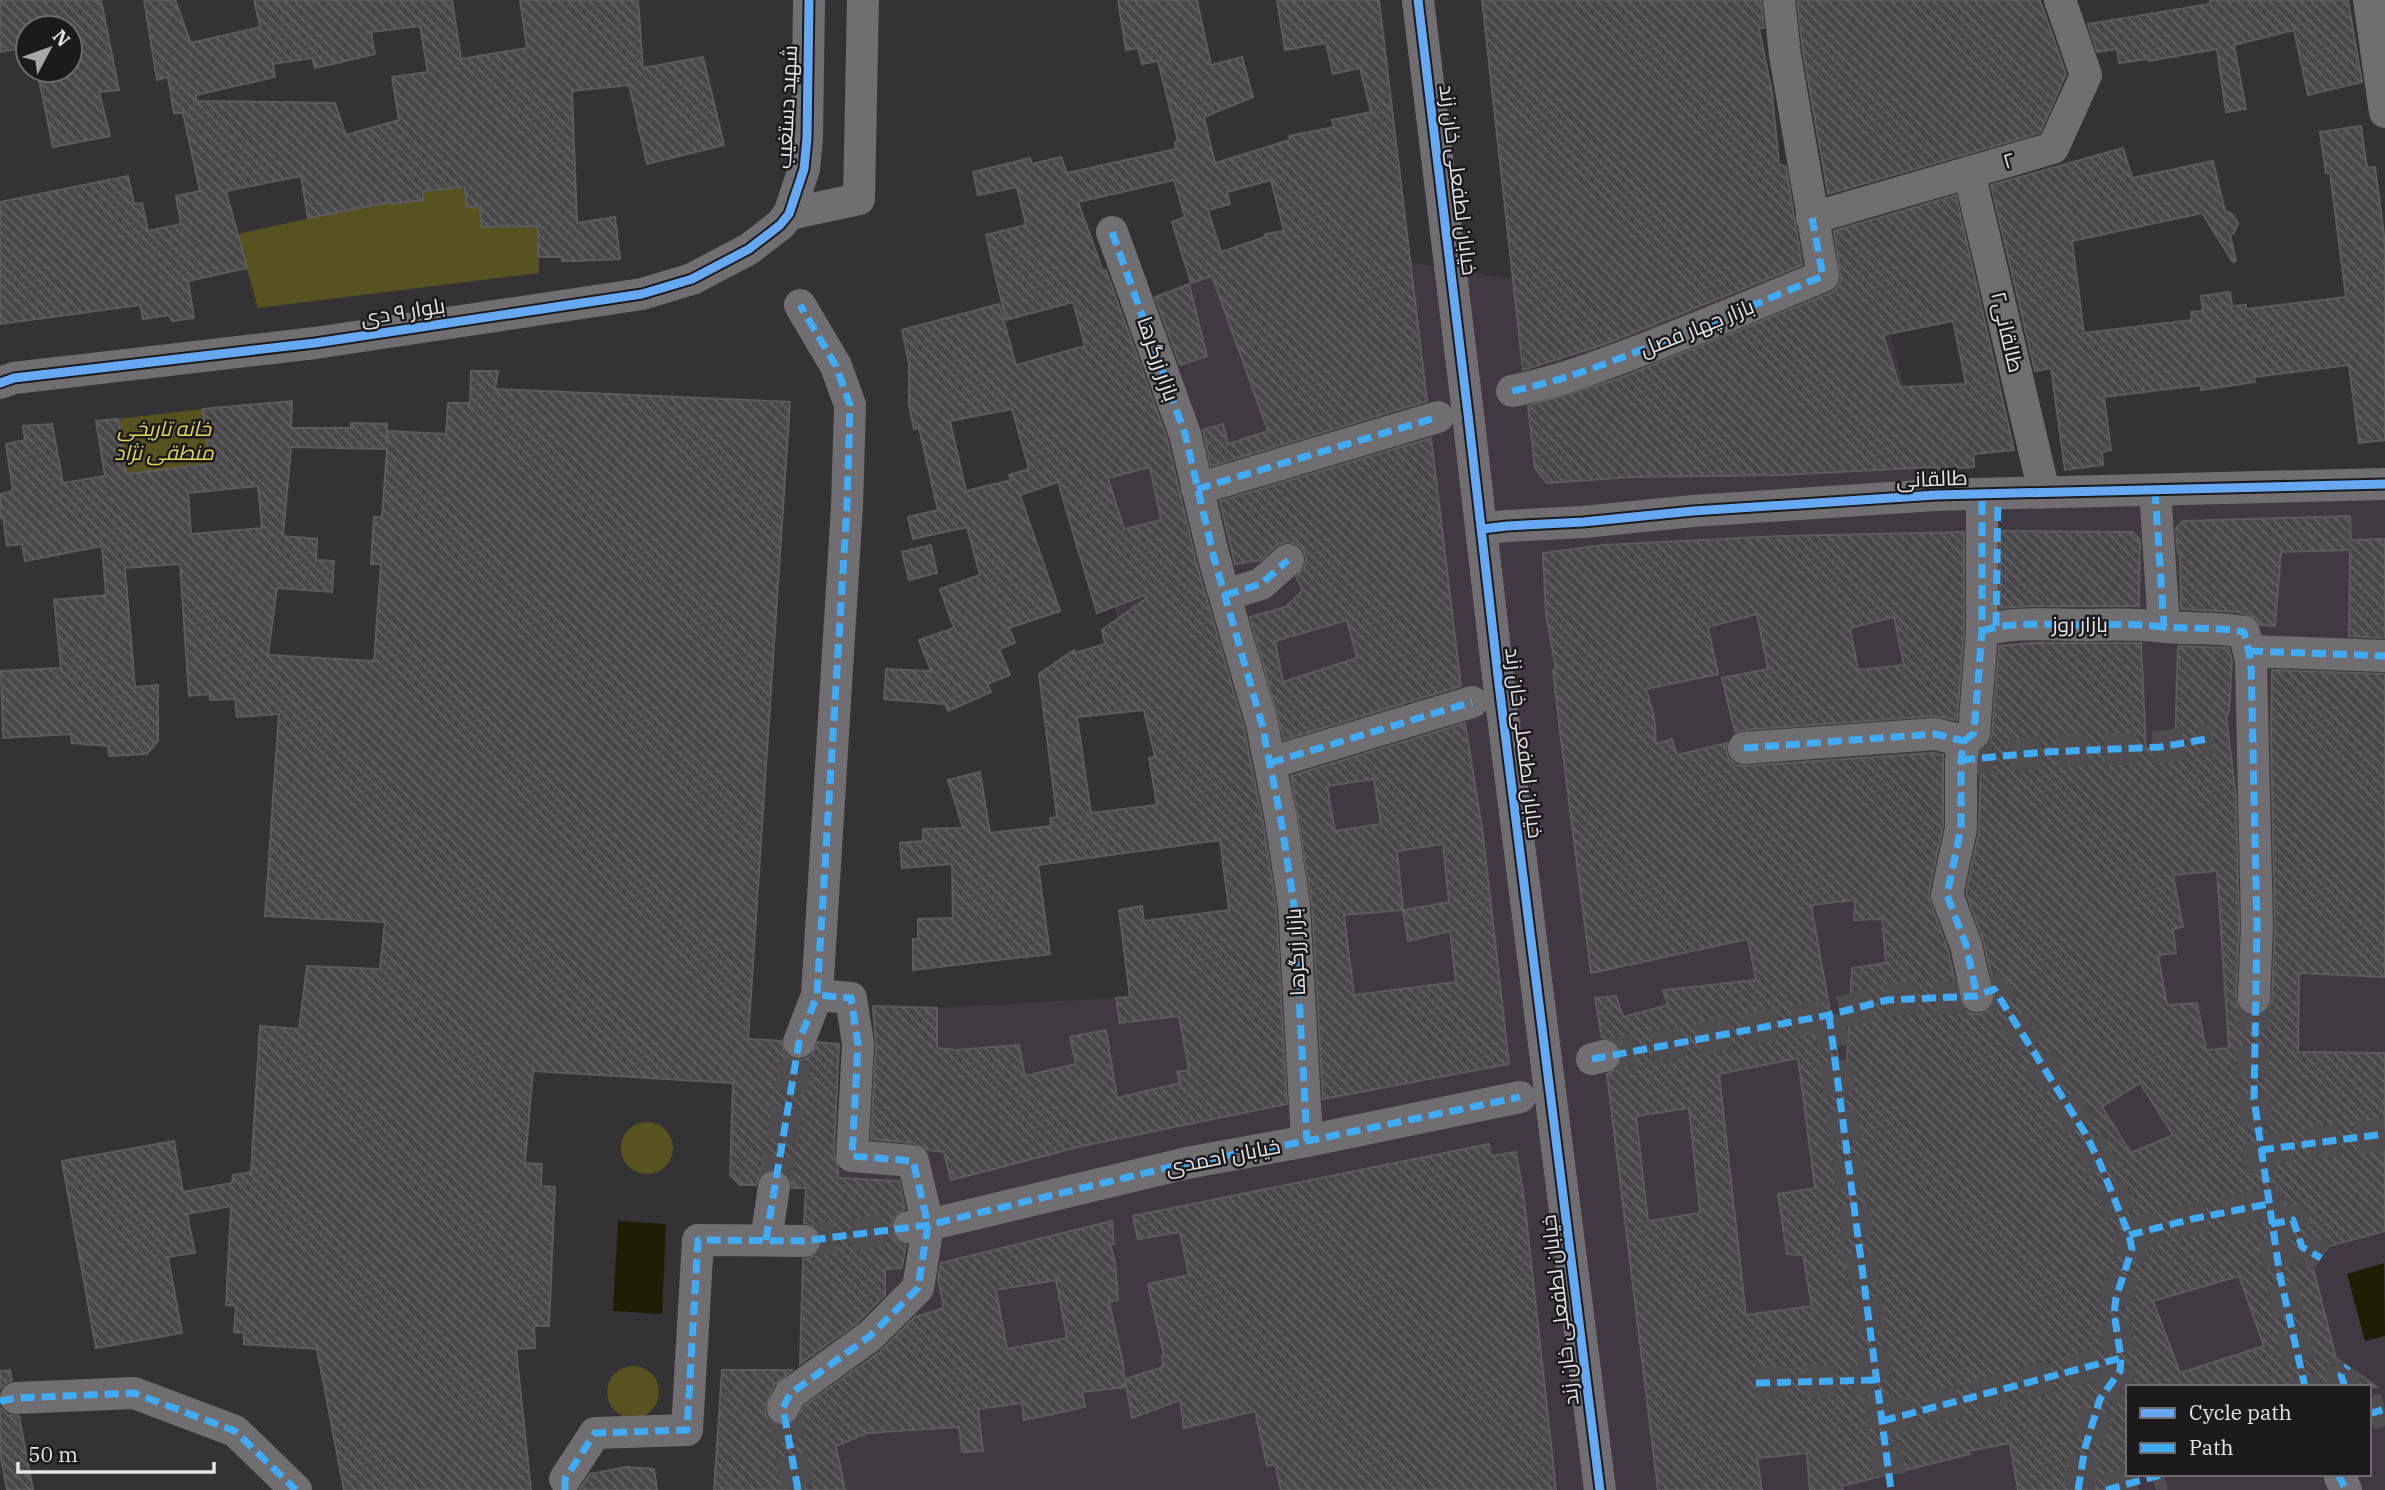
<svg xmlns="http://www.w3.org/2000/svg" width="2385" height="1490" viewBox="0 0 2385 1490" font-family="'IBM Plex Serif',Cairo,serif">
<defs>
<pattern id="building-back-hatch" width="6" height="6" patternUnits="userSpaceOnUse" patternTransform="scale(1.75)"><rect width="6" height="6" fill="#4a484a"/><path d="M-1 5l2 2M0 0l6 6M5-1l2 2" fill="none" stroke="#646264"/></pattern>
</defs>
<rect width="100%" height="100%" fill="#343235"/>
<path fill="#403941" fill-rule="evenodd" d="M 1854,200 L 1934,499 L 2385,468 L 2385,1490 L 758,1490 L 753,1378 L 801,1376 L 831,1356 L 831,1321 L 868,1323 L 885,1308 L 885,1269 L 914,1268 L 909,1227 L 899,1181 L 838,1178 L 847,1044 L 871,1045 L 873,1006 L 938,1008 L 1116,998 L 1161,992 L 1151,920 L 1229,909 L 1215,798 L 1122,638 L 1112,597 L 1124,528 L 1105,468 L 1101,332 L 1135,322 L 1132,310 L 1154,297 L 1269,256 L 1265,234 L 1311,226 L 1409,262 L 1510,279 L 1764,230 ZM 2128,1387 L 2369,1387 L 2369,1474 L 2128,1474 Z"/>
<g fill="#57521f">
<polygon points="465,187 467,207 480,206 482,227 538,226 539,273 258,308 237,234 372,205 422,200 423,190"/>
<polygon points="203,409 210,464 126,474 118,419"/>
<circle cx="647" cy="1148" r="26"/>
<circle cx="633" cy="1392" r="26"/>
</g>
<g fill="#201d05">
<polygon points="618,1221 666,1224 662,1314 613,1311"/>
<polygon points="2384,1263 2385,1336 2365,1341 2347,1274"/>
</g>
<g fill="url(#building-back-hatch)" stroke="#5d5b5d" stroke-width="2" fill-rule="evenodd">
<polygon points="0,0 101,0 119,90 99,92 110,136 53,147 37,70 70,70 70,28 28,28 28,47 0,52"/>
<path d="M 144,0 L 175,0 L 191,43 L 260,27 L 254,0 L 452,0 L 461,59 L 527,48 L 520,0 L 638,0 L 643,68 L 703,57 L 724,145 L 647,164 L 629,85 L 572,91 L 577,223 L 615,217 L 620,259 L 575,261 L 562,261 L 562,257 L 538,257 L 538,226 L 482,227 L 480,206 L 467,207 L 465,187 L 423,191 L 423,200 L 391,204 L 390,202 L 308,218 L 301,176 L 226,191 L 247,268 L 188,281 L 194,318 L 172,321 L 169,315 L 143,319 L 140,305 L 0,324 L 0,202 L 128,176 L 134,204 L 142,203 L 148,231 L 181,224 L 176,196 L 200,191 L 183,113 L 174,113 L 168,77 L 157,80 ZM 420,26 L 428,72 L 392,77 L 399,120 L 346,135 L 335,103 L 196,101 L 196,95 L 275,77 L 273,64 L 312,58 L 315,68 L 375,54 L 371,32 Z"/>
<path d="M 1118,0 L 1197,0 L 1211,65 L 1242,57 L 1253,97 L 1204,117 L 1215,163 L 1290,140 L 1289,136 L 1334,127 L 1332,120 L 1371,112 L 1360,68 L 1333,74 L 1326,43 L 1285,50 L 1277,0 L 1379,0 L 1427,401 L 1211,466 L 1203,430 L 1223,424 L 1228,444 L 1268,431 L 1212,276 L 1191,283 L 1172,222 L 1185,217 L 1174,180 L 1078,202 L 1103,271 L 1106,270 L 1167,439 L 1196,562 L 1244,728 L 1263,823 L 1276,907 L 1287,1104 L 1082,1146 L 951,1180 L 944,1152 L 927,1150 L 914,1143 L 871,1139 L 876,1045 L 873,1006 L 937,1008 L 937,1048 L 957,1050 L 1019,1045 L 1025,1076 L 1076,1064 L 1070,1037 L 1106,1030 L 1117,1098 L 1180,1083 L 1177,1072 L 1189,1070 L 1179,1016 L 1120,1023 L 1116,998 L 1130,997 L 1119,910 L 1142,906 L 1144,921 L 1229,910 L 1220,840 L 1038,865 L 1050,954 L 913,970 L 913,939 L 918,939 L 918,919 L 953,918 L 952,864 L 902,868 L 900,843 L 923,841 L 923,829 L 963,828 L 948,780 L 980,772 L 990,833 L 1051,826 L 1050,818 L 1057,817 L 1039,674 L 1074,650 L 1075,653 L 1105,644 L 1102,630 L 1147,598 L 1145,595 L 1097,613 L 1058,482 L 1020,495 L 1060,611 L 1009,628 L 1015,643 L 999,649 L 1010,675 L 987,684 L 991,692 L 948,711 L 945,704 L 884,699 L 886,669 L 931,671 L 919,640 L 954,628 L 940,589 L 980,575 L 967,527 L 913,539 L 908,517 L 938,510 L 919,428 L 914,429 L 909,406 L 909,364 L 902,330 L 999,304 L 1016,365 L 1085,346 L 1073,302 L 1006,320 L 986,235 L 1026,225 L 1017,187 L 978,195 L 973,172 L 1030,158 L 1032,164 L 1061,157 L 1067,173 L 1176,149 L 1175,142 L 1178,141 L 1158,61 L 1142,64 L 1138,48 L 1126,50 ZM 1271,180 L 1284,231 L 1265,234 L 1265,237 L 1221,252 L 1208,210 L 1230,204 L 1227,192 ZM 1012,409 L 1029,469 L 1009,475 L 1011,480 L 966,491 L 950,421 ZM 1150,467 L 1161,520 L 1124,529 L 1108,478 ZM 1144,710 L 1155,757 L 1149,758 L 1157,805 L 1091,813 L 1077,717 Z"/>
<polygon points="1482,0 1761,0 1764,28 1759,28 1772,93 1779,164 1786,167 1802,265 1605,344 1523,370"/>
<polygon points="1797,0 2040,0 2066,74 2040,133 1828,194 1803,52"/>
<polygon points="2210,0 2348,0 2362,82 2308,95 2294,30 2234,45 2246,109 2226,112 2217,49 2149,61 2148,59 2119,63 2117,49 2097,52 2088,24 2210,4"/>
<polygon points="2361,126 2367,168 2375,167 2385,242 2385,440 2359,443 2349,365 2254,377 2255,382 2201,390 2201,385 2104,397 2111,450 2102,452 2103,465 2065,470 2051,368 2035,371 1991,185 2123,148 2132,178 2213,161 2225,211 2231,213 2238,223 2234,233 2230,235 2236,261 2233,262 2202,213 2072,241 2084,333 2192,320 2191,312 2203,311 2201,296 2230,292 2232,306 2246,305 2246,309 2346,297 2330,173 2326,173 2320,132"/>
<path d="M 1956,195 L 2014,450 L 1974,454 L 1974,467 L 1936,470 L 1935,467 L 1780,475 L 1631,477 L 1547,483 L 1535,468 L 1528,406 L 1618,379 L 1830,293 L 1837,288 L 1841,280 L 1834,231 ZM 1953,321 L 1966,384 L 1900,387 L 1883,335 Z"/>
<polygon points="1189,284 1207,356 1180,365 1155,297"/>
<path d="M 471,371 L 498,371 L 495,389 L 790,402 L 748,1039 L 781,1041 L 785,1054 L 793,1059 L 801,1060 L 811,1056 L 818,1042 L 839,1044 L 834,1155 L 838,1168 L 838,1178 L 899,1181 L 905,1209 L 898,1213 L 893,1219 L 891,1230 L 895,1238 L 906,1245 L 902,1268 L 885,1269 L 885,1295 L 858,1322 L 800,1364 L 803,1259 L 812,1257 L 819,1251 L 822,1240 L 820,1233 L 814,1226 L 804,1223 L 806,1188 L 792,1188 L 791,1180 L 785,1172 L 776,1169 L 767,1170 L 759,1176 L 756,1185 L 740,1185 L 730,1175 L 733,1083 L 533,1071 L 525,1163 L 542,1164 L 541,1186 L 555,1187 L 549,1326 L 534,1326 L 535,1348 L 516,1349 L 531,1490 L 344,1490 L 317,1349 L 244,1344 L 244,1333 L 234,1332 L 236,1306 L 226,1305 L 231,1206 L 187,1214 L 195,1253 L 168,1257 L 182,1333 L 96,1348 L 62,1161 L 174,1141 L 183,1192 L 232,1183 L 233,1175 L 251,1172 L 260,1026 L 299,1029 L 307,966 L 380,969 L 385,922 L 265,916 L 279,714 L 237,717 L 235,699 L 210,700 L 210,694 L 189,696 L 180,564 L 125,568 L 135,687 L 158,685 L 158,741 L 147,754 L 109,756 L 108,746 L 72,743 L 71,734 L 3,738 L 1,671 L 61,668 L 54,600 L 106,595 L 102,546 L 25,561 L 22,544 L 7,546 L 3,517 L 0,518 L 0,494 L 13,491 L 6,444 L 25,440 L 23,426 L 52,424 L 63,483 L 105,476 L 96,421 L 118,419 L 126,474 L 210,464 L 203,409 L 292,401 L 291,428 L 351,428 L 351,423 L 387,424 L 387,443 L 388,431 L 446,434 L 448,403 L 470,403 ZM 291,447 L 387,449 L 382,517 L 374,517 L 371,564 L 381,564 L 374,661 L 268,655 L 277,588 L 332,592 L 334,561 L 316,560 L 317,539 L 283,536 ZM 258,486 L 262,528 L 191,534 L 188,493 Z"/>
<path d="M 1431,438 L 1461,686 L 1284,740 L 1250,617 L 1286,607 L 1303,590 L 1296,577 L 1305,566 L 1306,556 L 1302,548 L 1294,543 L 1285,542 L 1276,546 L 1261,560 L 1235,564 L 1220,501 ZM 1347,620 L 1357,658 L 1283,682 L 1275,641 Z"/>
<polygon points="2350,516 2351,540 2385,539 2385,638 2349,636 2350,550 2281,552 2275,626 2260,625 2256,618 2238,612 2181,609 2180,553 2178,553 2176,528 2183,521"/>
<polygon points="2000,531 2133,532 2140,540 2139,606 2031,606 2000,608"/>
<path d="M 1964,532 L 1964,630 L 1957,720 L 1934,716 L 1743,730 L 1735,732 L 1722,678 L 1768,669 L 1757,614 L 1708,627 L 1718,674 L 1646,689 L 1654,716 L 1656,744 L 1672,739 L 1677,755 L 1727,743 L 1726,750 L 1729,759 L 1737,765 L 1745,766 L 1933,753 L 1943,755 L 1943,826 L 1929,891 L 1930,901 L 1948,950 L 1959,1001 L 1964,1009 L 1972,1014 L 1980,1014 L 1990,1009 L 1995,1001 L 1995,992 L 1983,939 L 1966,893 L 1979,831 L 1981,751 L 1990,742 L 1992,734 L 1999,646 L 2031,643 L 2141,643 L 2146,748 L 2175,748 L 2178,646 L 2229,648 L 2232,661 L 2229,713 L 2226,716 L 2236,796 L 2239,927 L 2236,997 L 2237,1006 L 2244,1013 L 2254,1016 L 2263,1014 L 2269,1008 L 2272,999 L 2275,928 L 2271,735 L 2272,670 L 2385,674 L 2385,977 L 2299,973 L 2298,1052 L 2385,1053 L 2385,1231 L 2329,1246 L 2313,1268 L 2336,1358 L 2377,1387 L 2128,1387 L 2128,1490 L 2018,1490 L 2010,1443 L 1969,1451 L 1970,1454 L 1842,1486 L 1843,1490 L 1810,1490 L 1807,1453 L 1757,1458 L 1762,1490 L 1658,1490 L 1607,1074 L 1617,1069 L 1621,1062 L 1622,1052 L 1617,1043 L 1610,1039 L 1602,1038 L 1595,998 L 1616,996 L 1623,1017 L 1668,1005 L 1663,990 L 1756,980 L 1748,939 L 1591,973 L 1559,723 L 1553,670 L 1556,669 L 1546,614 L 1543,553 L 1604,545 L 1782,536 ZM 1894,617 L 1904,665 L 1858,670 L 1850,628 ZM 2217,871 L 2229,1048 L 2206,1050 L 2197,1003 L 2167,1005 L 2158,955 L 2176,953 L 2173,929 L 2183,927 L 2173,875 ZM 1855,900 L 1854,920 L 1882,919 L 1886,963 L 1852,968 L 1847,1061 L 1839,1062 L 1811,905 ZM 1798,1058 L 1815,1188 L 1778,1194 L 1787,1254 L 1803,1255 L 1812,1306 L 1746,1315 L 1719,1074 ZM 2140,1083 L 2173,1135 L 2131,1153 L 2102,1107 ZM 1689,1108 L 1700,1213 L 1648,1221 L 1636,1116 ZM 2239,1276 L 2264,1346 L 2180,1373 L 2153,1301 Z"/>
<polygon points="931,545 937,573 909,580 902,552"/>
<path d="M 1465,723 L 1483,835 L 1509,1064 L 1323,1099 L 1312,904 L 1291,776 ZM 1374,779 L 1381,824 L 1335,831 L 1327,786 ZM 1443,844 L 1449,902 L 1403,910 L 1397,851 ZM 1403,910 L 1408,941 L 1450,931 L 1456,982 L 1354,995 L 1344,915 Z"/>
<polygon points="1489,1144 1491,1156 1516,1152 1524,1198 1556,1490 1281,1490 1275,1464 1267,1466 1255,1411 1184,1428 1180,1400 1132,1418 1125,1379 1163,1367 1162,1356 1164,1356 1148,1284 1189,1275 1180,1232 1138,1239 1133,1216"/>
<path d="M 1112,1221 L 1114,1244 L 1110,1244 L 1115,1262 L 1118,1300 L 1109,1302 L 1123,1363 L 1125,1387 L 1082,1392 L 1085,1407 L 1024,1420 L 1022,1403 L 978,1409 L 983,1451 L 962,1452 L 959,1427 L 867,1433 L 836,1446 L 845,1490 L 714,1490 L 722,1370 L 792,1370 L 774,1385 L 765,1408 L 767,1418 L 774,1424 L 783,1426 L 793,1424 L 804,1406 L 881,1351 L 915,1317 L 944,1308 L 938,1279 L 941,1263 ZM 1056,1280 L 1067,1338 L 1007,1349 L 996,1290 Z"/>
<polygon points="10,1370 12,1380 6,1383 0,1389 0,1371"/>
<polygon points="0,1407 8,1415 19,1416 33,1490 7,1490 0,1453"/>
<polygon points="626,1467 654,1469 657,1490 579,1490 590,1474"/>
</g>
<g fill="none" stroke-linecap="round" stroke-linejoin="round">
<g stroke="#4f4d50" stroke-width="32" stroke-dasharray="32 16" stroke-linecap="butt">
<polyline points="1961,760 2046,752 2161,747 2212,738"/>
<path d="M 2254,998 C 2254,1032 2251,1067 2254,1101 C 2262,1197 2283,1292 2305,1387"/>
<polyline points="1829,1015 1891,1490"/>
<polyline points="1604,1056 1829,1015 1887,1000 1977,996 1994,989 2085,1133 2099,1161 2129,1235 2132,1249 2116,1298 2114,1313 2121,1358 2120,1371 2100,1399 2085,1448 2078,1490"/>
<polyline points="2260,1150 2385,1134"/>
<polyline points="774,1187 799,1042"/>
<polyline points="2271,1224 2293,1220 2302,1247 2321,1258"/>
<polyline points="2129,1235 2192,1219 2268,1204"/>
<polyline points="804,1241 909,1227"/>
<polyline points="1756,1383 1876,1380"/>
<polyline points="2345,1387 2341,1375 2348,1366"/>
<polyline points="783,1408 798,1490"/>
<polyline points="2369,1414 2385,1409"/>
<polyline points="1882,1421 2121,1358"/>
<polyline points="2106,1490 2164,1474"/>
</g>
<g stroke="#706e70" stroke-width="32">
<polyline points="1418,0 1468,414 1499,685 1600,1490"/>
<polyline points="2369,0 2385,112"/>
<polyline points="1969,172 2044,492"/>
<polyline points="789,214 859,199 863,0"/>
<polyline points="1812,218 2053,148 2086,75 2060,0"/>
<polyline points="1112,232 1185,434 1214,558 1262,724 1281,820 1294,905 1307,1141"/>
<polyline points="0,383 14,378 315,343 642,294 692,279 749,249 780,225 789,214 804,169 807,138 809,0"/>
<path d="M 1512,391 C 1558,382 1600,366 1644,349 C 1704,326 1763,301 1823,276 L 1785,55 L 1779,0"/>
<polyline points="1197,489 1438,417"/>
<path d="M 2155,490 L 2164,627 C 2189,629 2221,627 2244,632 L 2251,661 L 2257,927 L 2254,998"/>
<polyline points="1482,529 1507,526 1583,522 1693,511 1936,495 2385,484"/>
<polyline points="1225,595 1261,584 1288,560"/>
<path d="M 1982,631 C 2012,621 2049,625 2081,625 C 2109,625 2136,623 2164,627"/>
<polyline points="2249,651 2385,656"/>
<polyline points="1964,741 1974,733 1982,631 1982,495"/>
<polyline points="1744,748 1935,734 1964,741 1961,760 1961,828 1947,895 1966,945 1977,996"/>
<polyline points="1270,763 1472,702"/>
<polyline points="799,1042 817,995"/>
<polyline points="1592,1059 1604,1056"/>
<polyline points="909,1227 928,1225 1187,1163 1307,1141 1520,1097"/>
<polyline points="766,1240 774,1187"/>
<polyline points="16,1398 134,1393 235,1431 296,1490"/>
<polyline points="783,1408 790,1394 870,1336 918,1288 928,1225 913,1161 852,1156 858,1044 851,998 817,995 847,506 850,405 836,366 800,305"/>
<polyline points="2340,1477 2346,1490"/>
<polyline points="565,1479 595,1433 687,1430 698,1240 804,1241"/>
</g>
<g stroke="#42abf6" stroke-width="7" stroke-dasharray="14 7" stroke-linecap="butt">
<polyline points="1112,232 1185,434 1214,558 1262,724 1281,820 1294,905 1307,1141"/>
<path d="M 1512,391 C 1558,382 1600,366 1644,349 C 1704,326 1763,301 1823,276 L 1812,218"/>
<polyline points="1197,489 1438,417"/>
<path d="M 2155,490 L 2164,627 C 2189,629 2221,627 2244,632 L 2251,661 L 2257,927 L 2254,1099 L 2280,1276 L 2305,1387"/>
<polyline points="1225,595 1261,584 1288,560"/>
<polyline points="1996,626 1998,494"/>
<path d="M 1982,631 C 2012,621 2049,625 2081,625 C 2109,625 2136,623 2164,627"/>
<polyline points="2249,651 2385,656"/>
<polyline points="1964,741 1974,733 1982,631 1982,495"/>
<polyline points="1744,748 1935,734 1964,741 1961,760 1961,828 1947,895 1966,945 1977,996"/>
<polyline points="1961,760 2046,752 2161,747 2212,738"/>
<polyline points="1270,763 1472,702"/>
<polyline points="1829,1015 1891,1490"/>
<polyline points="1592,1059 1829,1015 1887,1000 1977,996 1994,989 2085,1133 2099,1161 2129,1235 2132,1249 2116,1298 2114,1313 2121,1358 2120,1371 2100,1399 2085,1448 2078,1490"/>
<polyline points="2260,1150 2385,1134"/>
<polyline points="2271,1224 2293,1220 2302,1247 2321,1258"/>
<polyline points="2129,1235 2192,1219 2268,1204"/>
<polyline points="766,1240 799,1042 817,995"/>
<polyline points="1756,1383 1876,1380"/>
<polyline points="2345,1387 2341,1375 2348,1366"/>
<polyline points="0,1401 16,1398 134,1393 235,1431 296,1490"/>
<polyline points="2369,1414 2385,1409"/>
<polyline points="1882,1421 2121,1358"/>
<polyline points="2338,1474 2346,1490"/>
<polyline points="565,1490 565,1479 595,1433 687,1430 698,1240 804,1241 928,1225 1187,1163 1307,1141 1520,1097"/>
<polyline points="798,1490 783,1408 790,1394 870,1336 918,1288 928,1225 913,1161 852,1156 858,1044 851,998 817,995 847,506 850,405 836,366 800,305"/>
<polyline points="2106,1490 2164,1474"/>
</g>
<defs>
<g id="cycleway">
<polyline points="1418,0 1468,414 1499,685 1600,1490"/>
<polyline points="0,383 14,378 315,343 642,294 692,279 749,249 780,225 789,214 804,169 807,138 809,0"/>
<polyline points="1482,529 1507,526 1583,522 1693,511 1936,495 2385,484"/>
</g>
</defs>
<use href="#cycleway" stroke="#1c1a1c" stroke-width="13"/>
<use href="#cycleway" stroke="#66a8f1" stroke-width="9"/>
</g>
<g text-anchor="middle" stroke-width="5" stroke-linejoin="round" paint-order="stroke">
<g font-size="21" fill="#e6e4e7" stroke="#1c1a1c">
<text transform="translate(787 107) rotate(-87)" y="7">شهید دستغیب</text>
<text transform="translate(2009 161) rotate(-16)" y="7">۲</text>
<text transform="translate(1458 180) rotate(83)" y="7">خیابان لطفعلی خان زند</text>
<text transform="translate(403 312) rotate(-9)" y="7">بلوار ۹ دی</text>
<text transform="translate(1697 328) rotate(-22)" y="7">بازار چهار فصل</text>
<text transform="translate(2007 332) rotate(77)" y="7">طالقانی۲</text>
<text transform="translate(1158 359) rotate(71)" y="7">بازار زرگرها</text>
<text transform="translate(1932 479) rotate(-2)" y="7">طالقانی</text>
<text x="2080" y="632">بازار روز</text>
<text transform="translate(1524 743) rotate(83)" y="7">خیابان لطفعلی خان زند</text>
<text transform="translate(1296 952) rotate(-93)" y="7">بازار زرگرها</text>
<text transform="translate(1223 1157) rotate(-11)" y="7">خیابان احمدی</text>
<text transform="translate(1560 1310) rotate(-97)" y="7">خیابان لطفعلی خان زند</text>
</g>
<g font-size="21" font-style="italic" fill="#e3d759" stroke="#1c1a1c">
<text x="164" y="436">خانه تاریخی<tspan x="164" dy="24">منطقی نژاد</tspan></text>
</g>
</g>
<rect x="2126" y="1385" width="245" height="91" fill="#1c1a1c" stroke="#6d6b6d" stroke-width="2"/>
<rect x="2140" y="1408" width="35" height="10" fill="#66a8f1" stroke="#6d6b6d" stroke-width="2"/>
<text x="2189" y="1420" font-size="21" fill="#e6e4e7">Cycle path</text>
<rect x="2140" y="1443" width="35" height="10" fill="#42abf6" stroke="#6d6b6d" stroke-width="2"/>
<text x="2189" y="1455" font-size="21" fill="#e6e4e7">Path</text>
<g transform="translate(49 49) rotate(49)"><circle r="33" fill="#1c1a1c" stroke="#6d6b6d" stroke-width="2"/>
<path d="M0-5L12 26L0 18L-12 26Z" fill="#a8a6a9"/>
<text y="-10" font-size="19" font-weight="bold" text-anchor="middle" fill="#e6e4e7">N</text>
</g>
<path d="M18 1462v10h196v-10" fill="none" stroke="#e6e4e7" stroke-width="3.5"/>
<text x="28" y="1462" font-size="21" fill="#e6e4e7" stroke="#1c1a1c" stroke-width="5" paint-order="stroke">50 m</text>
</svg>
